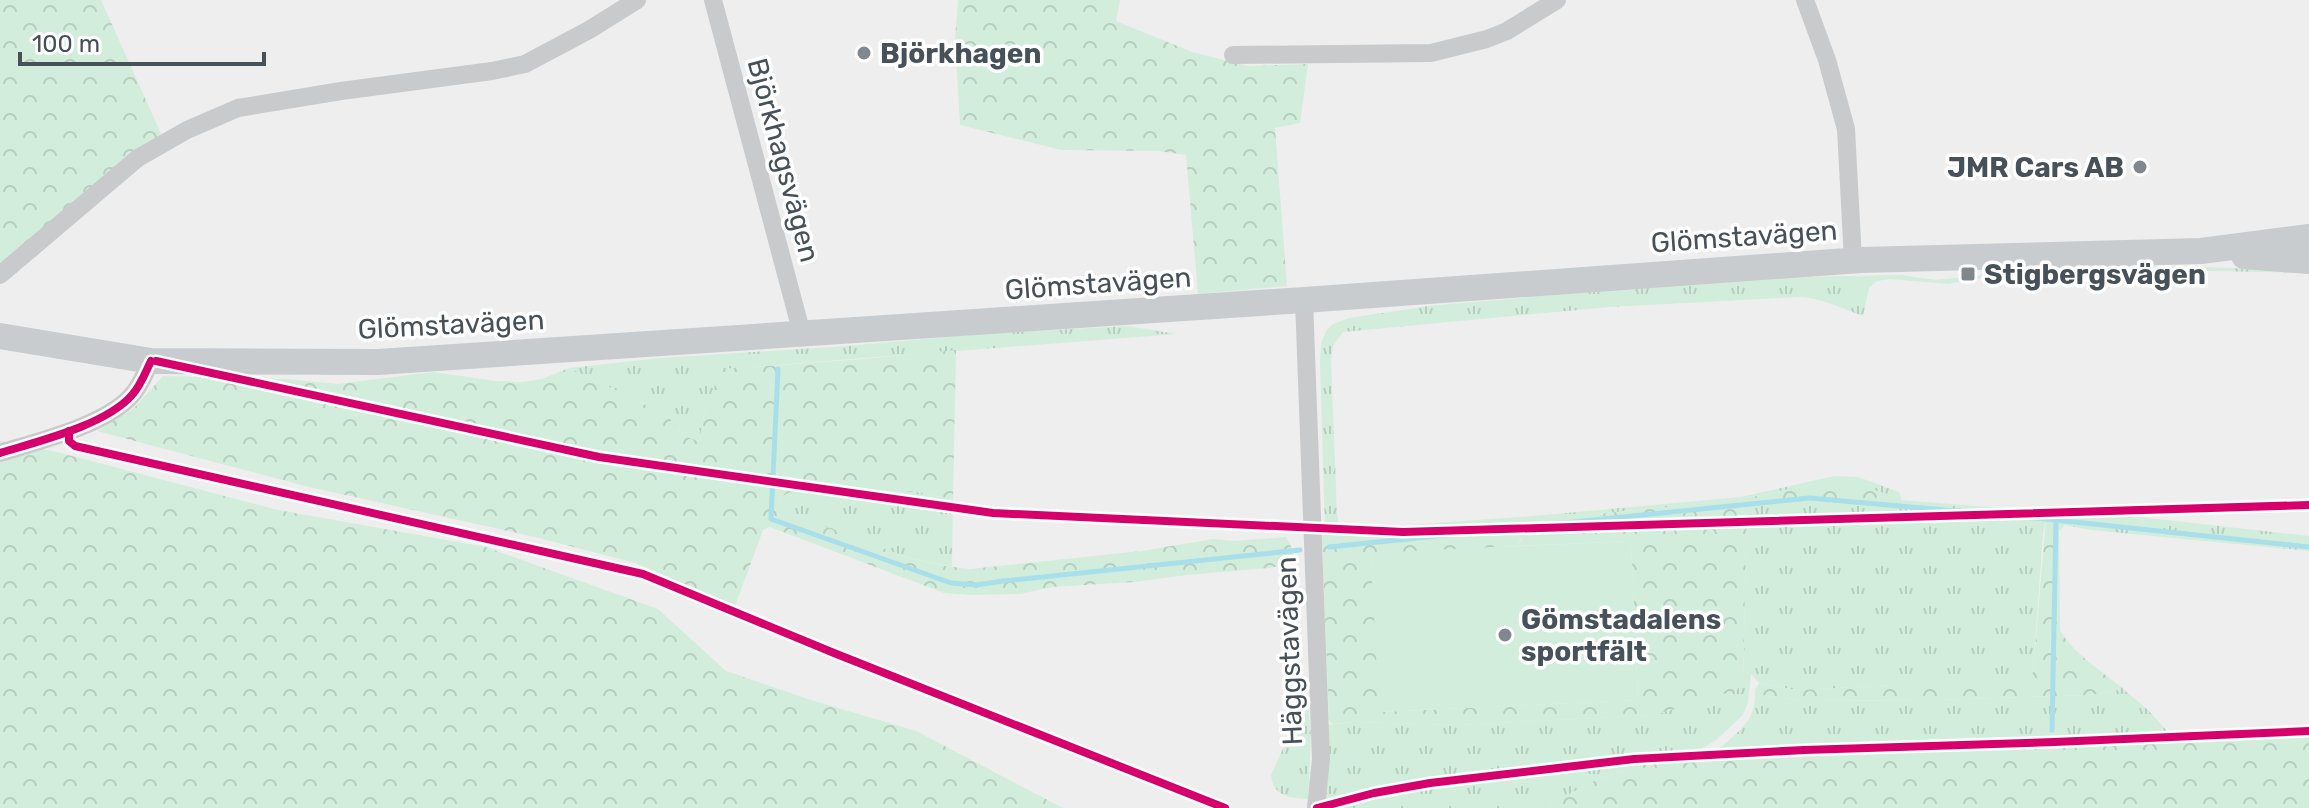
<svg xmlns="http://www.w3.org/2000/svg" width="2309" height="808" viewBox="0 0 2309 808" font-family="Rubik,sans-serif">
<defs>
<pattern id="grass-tufts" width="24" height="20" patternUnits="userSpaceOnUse" patternTransform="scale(2)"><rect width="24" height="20" fill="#d2eddc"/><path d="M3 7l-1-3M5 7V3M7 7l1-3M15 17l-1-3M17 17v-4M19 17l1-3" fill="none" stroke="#b6cdbf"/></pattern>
<pattern id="forest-crowns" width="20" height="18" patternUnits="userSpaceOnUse" patternTransform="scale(2)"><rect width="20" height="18" fill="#d2eddc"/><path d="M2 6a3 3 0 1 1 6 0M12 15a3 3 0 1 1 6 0" fill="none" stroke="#b6cdbf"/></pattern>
</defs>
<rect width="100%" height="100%" fill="#eee"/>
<g fill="url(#grass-tufts)">
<path d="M 2108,264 L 2259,269 L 2309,273 L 2058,268 L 2043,270 L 2033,277 L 1976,279 L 1948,284 L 1890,279 L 1877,281 L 1869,288 L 1863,316 C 1841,308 1822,298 1799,297 L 1610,307 L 1343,332 L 1333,346 L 1331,361 L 1337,513 L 1340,530 L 1533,516 L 1741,497 L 1834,476 L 1858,477 L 1899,492 L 1901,498 L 1874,491 L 1817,483 L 1752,497 L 1689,505 L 1586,515 L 1577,530 L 1586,543 L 1517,546 L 1523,538 L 1382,532 L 1346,533 L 1322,539 L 1321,531 L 1325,530 L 1320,361 L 1321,344 L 1326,331 L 1333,324 L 1349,318 L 1429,306 L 1632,288 L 1796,277 L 1901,275 L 1935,280 L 1986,275 L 2029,273 L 2043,266 Z"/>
<polygon points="1127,326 1177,334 724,369 705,406 700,442 684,436 669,418 654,409 569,368 661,358 846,346 981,334"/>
<polygon points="795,489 916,492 953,499 952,567 910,558 881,548 777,508 781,497"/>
<polygon points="1809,498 1904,507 1902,500 2048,512 2069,509 2309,536 2309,551 2091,530 2065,525 2059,531 2059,520 2046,519 2043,534 2033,672 2030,683 2026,685 1894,685 1797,690 1759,683 1751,674 1748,702 1743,715 1716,740 1697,751 1586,759 1461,775 1328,799 1325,798 1328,725 1355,722 1458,725 1654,715 1736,690 1743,682 1747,503"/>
<path d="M 2121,687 L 2149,711 L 2168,732 L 2067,738 L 1717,751 C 1738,731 1757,722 1755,690 L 1759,694 L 1768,696 L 1802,701 L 1935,700 L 2088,695 L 2114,692 Z"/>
<path d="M 1307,696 L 1311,735 L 1308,799 C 1289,798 1273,796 1271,775 Z"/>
<path d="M 1631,764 L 1631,769 L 1596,780 L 1543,808 L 1330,808 C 1428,783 1530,772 1631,764 Z"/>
</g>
<g fill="url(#forest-crowns)">
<polygon points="0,0 101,0 167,147 142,163 0,283"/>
<polygon points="958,0 1120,0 1116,21 1192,52 1248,66 1308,64 1300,123 1275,128 1287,286 1198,294 1186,155 1158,151 1061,150 960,125 955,39"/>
<polygon points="956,350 953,499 916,492 796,489 781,497 777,508 909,558 946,566 970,569 1141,551 1213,539 1234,541 1286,537 1294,552 1290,564 1269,568 1187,575 1134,582 1052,587 1020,594 971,595 944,593 770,527 763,530 735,606 636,563 539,538 305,486 97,431 133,409 163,376 286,379 337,384 433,372 495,381 522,382 542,379 569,368 654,409 669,418 684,436 700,442 705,406 723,369 864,359"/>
<polygon points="0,441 57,452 278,510 486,547 658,609 726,671 811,700 916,731 1063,808 0,808"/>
<polygon points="1847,482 1901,498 1904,507 1809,498 1747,503 1743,682 1737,690 1655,715 1458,725 1355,722 1332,724 1329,720 1322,539 1346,533 1513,521 1523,522 1525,533 1517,546 1371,554 1380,712 1638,700 1631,541 1586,543 1577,530 1580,522 1586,515 1689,505 1752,497 1817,483"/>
<path d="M 2046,519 L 2059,520 L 2060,630 C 2074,654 2100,670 2121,687 L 2114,692 L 2088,695 L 1935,700 L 1802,701 L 1768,696 L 1759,694 L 1755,690 L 1759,683 L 1797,690 L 1894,685 L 2026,685 L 2030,683 L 2033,672 Z"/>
<polygon points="2309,734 2309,808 1543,808 1596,780 1631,769 1631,764 1709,758"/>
</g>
<polygon fill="#d2eddc" points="1631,541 1638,700 1379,712 1371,553"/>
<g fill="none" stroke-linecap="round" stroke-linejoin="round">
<g stroke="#a8dfea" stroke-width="5">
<polyline points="778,369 771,519 951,583 976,585 1003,581 1300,550"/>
<polyline points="1329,547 1809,498 2046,519 2309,547"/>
<polyline points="2052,730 2056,520"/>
</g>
<g stroke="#c8cacc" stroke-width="18">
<polyline points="713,0 802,334"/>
<polyline points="1805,0 1827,60 1846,129 1853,260"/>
<polyline points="1233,55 1431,53 1487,39 1507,31 1557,0"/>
<polyline points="0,275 138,158 187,130 238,108 341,91 492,71 525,64 589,30 637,0"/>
<polyline points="1304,300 1321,759 1316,808"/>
<path d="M 0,453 C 39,441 106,425 132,395 C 141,385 145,373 151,361"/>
</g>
<g stroke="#c9cccf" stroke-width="26">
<polyline points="2244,256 2309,261"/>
<polyline points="0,336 151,361 378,362 1304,300 1861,260 2201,251 2309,237"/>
</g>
<defs>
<g id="cycleway">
<polyline points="156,361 599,457 993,513 1403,532 2309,505"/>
<polyline points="69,431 69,441 75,446 643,574 834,653 1225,808"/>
<path d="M 0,453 C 39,441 106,425 132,395 C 141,385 145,373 151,361"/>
<polyline points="1317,808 1374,793 1430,783 1634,759 1804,750 2054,742 2309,731"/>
</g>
</defs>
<use href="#cycleway" stroke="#fff" stroke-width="13"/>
<use href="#cycleway" stroke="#d6006c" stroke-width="8"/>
</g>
<g fill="#81888d" stroke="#fff" stroke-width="3">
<circle cx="864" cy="53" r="8"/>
<circle cx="2140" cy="167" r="8"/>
<rect x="1960" y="266" width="16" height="16" rx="4"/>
<circle cx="1505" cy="635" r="8"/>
</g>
<g text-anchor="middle" stroke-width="7" stroke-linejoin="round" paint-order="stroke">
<g font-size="28" font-weight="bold" fill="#465159" stroke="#fff" text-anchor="start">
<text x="880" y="63">Björkhagen</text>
<text x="2124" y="177" text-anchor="end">JMR Cars AB</text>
<text x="1984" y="284">Stigbergsvägen</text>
<text x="1521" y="629">Gömstadalens<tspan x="1521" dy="32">sportfält</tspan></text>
</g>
<g font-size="28" fill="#465159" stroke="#fff">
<text transform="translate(784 160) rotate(75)" y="10">Björkhagsvägen</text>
<text transform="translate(1744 236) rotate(-4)" y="10">Glömstavägen</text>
<text transform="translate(1098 283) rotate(-4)" y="10">Glömstavägen</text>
<text transform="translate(451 324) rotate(-3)" y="10">Glömstavägen</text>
<text transform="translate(1289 651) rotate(-92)" y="10">Häggstavägen</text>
</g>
</g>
<path d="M20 52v12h244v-12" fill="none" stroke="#465159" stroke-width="4"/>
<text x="32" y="52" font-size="24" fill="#465159" stroke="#ffffff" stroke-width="6" paint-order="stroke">100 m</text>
</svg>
